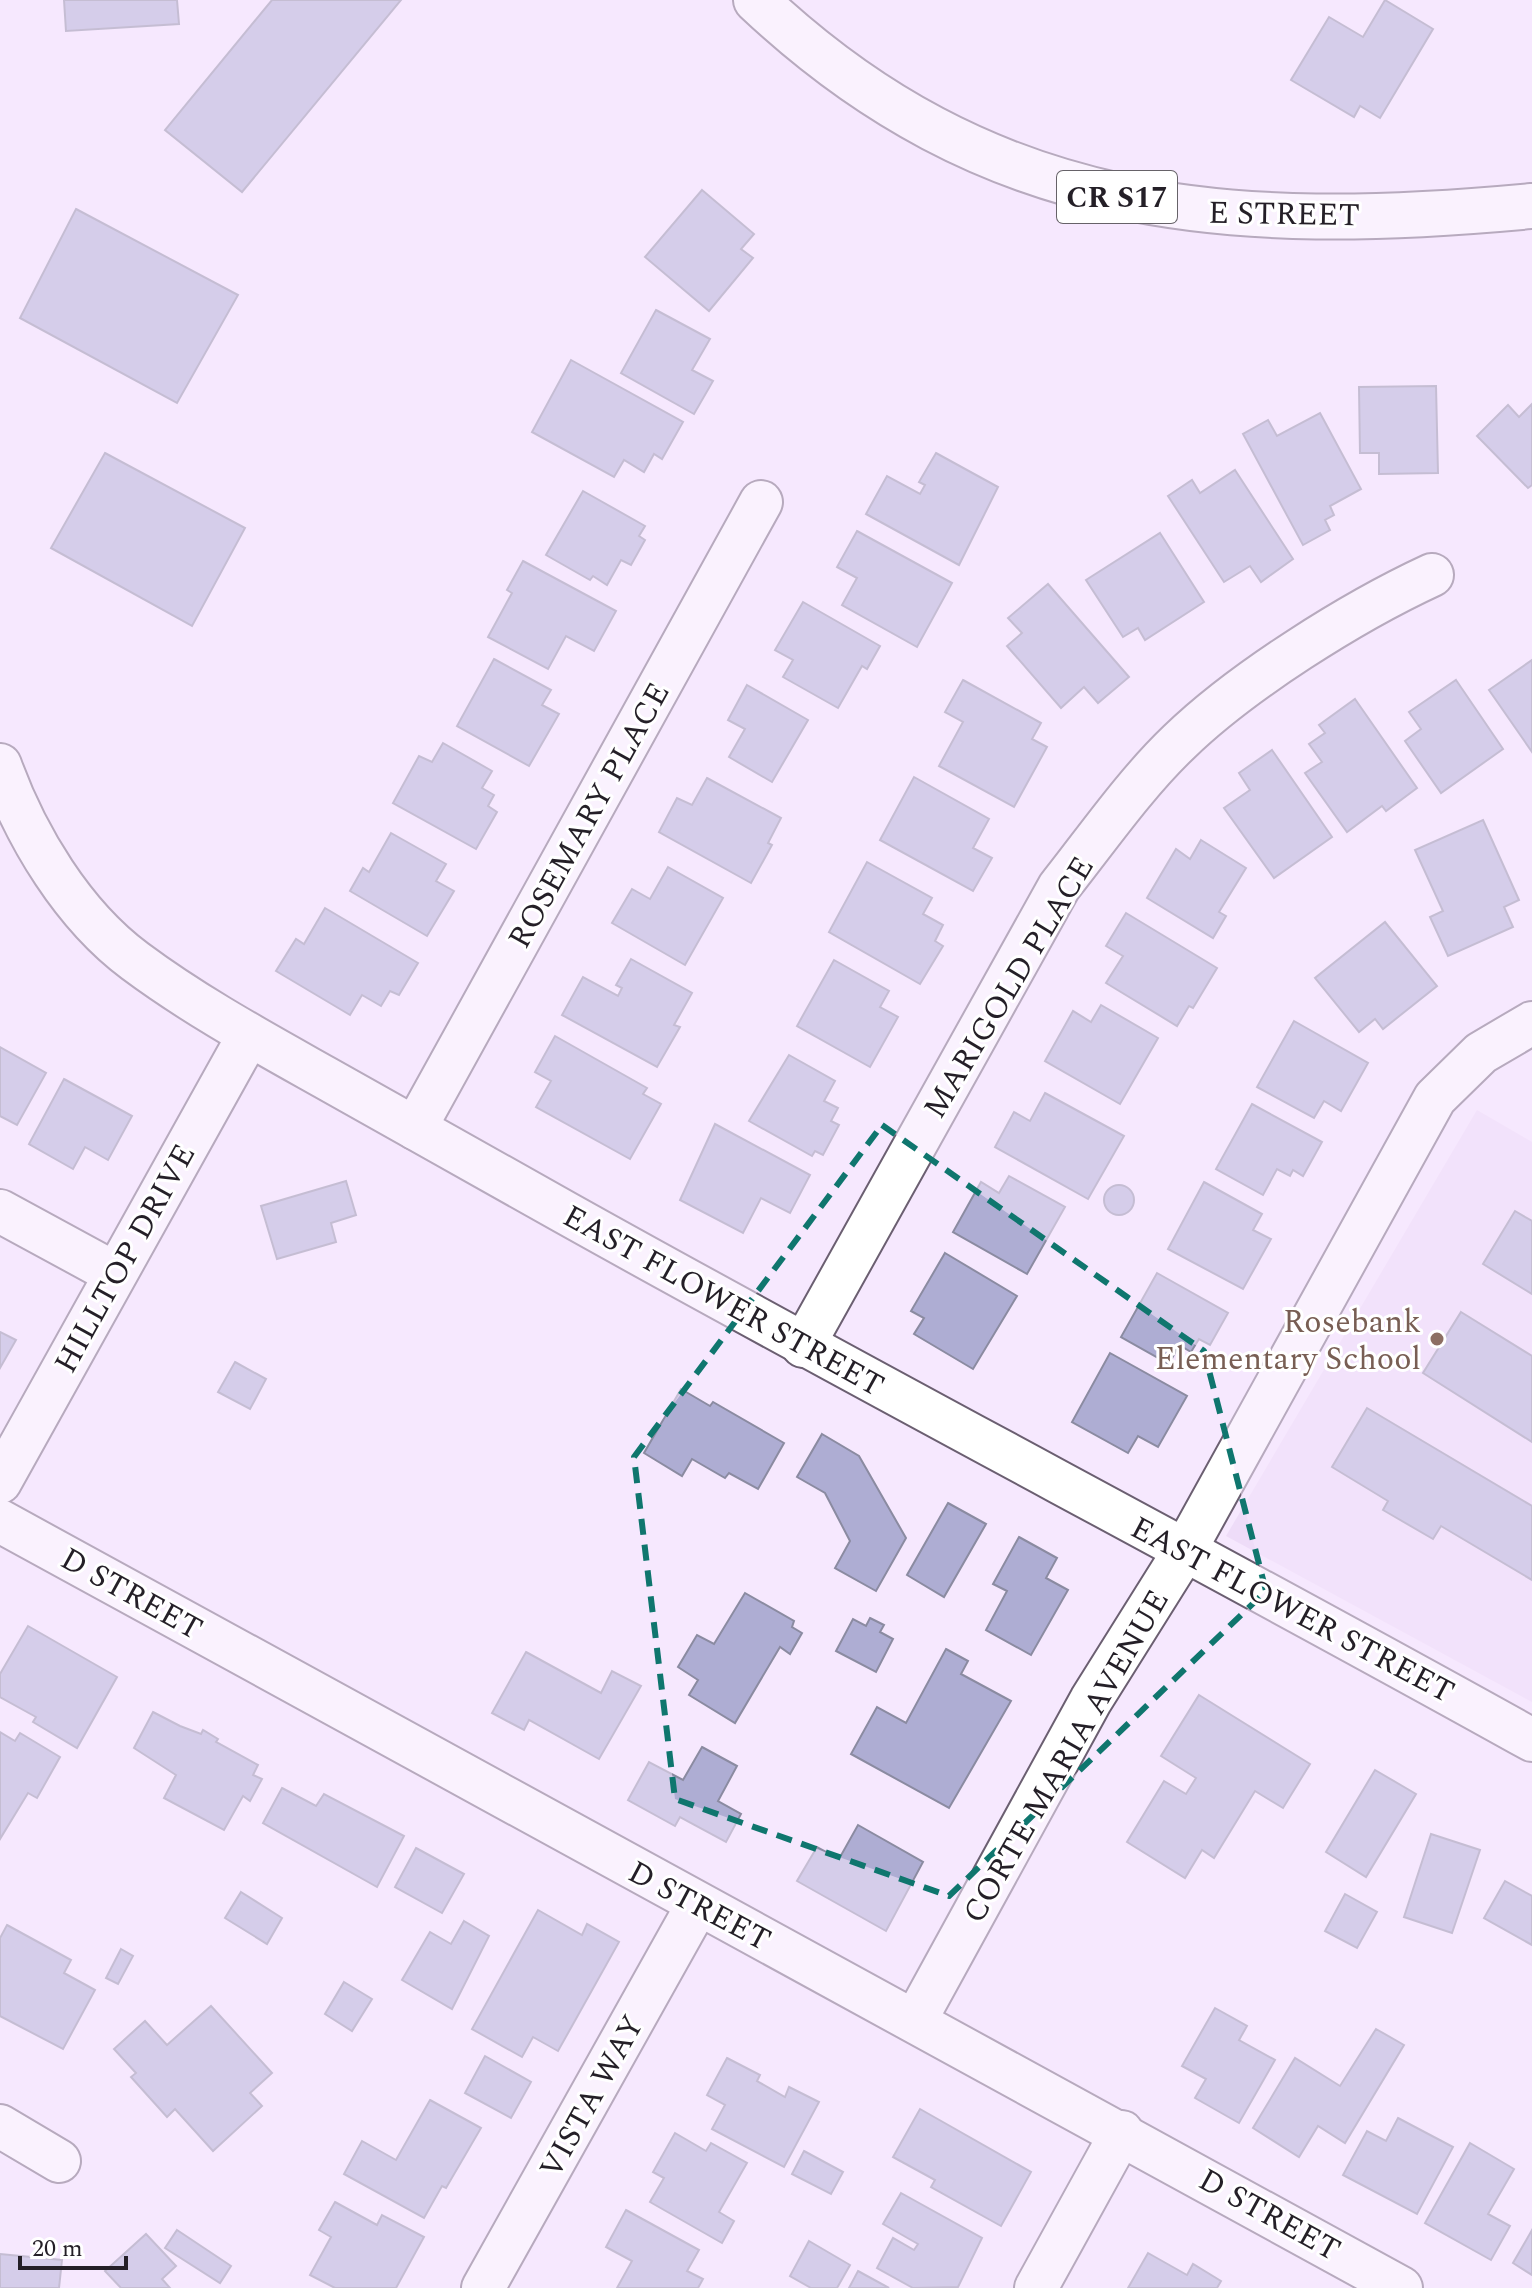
<svg xmlns="http://www.w3.org/2000/svg" width="1532" height="2288" viewBox="0 0 1532 2288" font-family="Spectral,serif">
<rect width="100%" height="100%" fill="#f6e8fe"/>
<polygon fill="#eedcf8" points="1477,1110 1532,1142 1532,1702 1226,1536"/>
<g fill="#aeadd3" stroke="#8b8ba1" stroke-width="2">
<polygon points="64,0 177,0 179,24 66,31"/>
<polygon points="272,0 401,0 242,192 165,130"/>
<polygon points="1385,0 1433,29 1380,118 1360,106 1354,117 1291,80 1329,17 1363,37"/>
<polygon points="702,190 754,234 741,249 753,258 709,311 645,257"/>
<polygon points="76,209 238,295 177,403 20,318"/>
<polygon points="656,310 710,339 692,370 713,381 694,414 621,373"/>
<polygon points="571,360 683,422 662,459 654,454 644,472 624,460 614,477 532,432"/>
<polygon points="1436,386 1438,473 1379,474 1379,453 1360,453 1359,387"/>
<polygon points="1532,404 1532,485 1528,488 1477,436 1508,405 1519,417"/>
<polygon points="1320,413 1361,489 1330,506 1334,515 1325,520 1330,530 1303,545 1243,434 1268,420 1277,436"/>
<polygon points="105,453 245,528 192,626 51,548"/>
<polygon points="936,453 998,487 959,565 866,514 887,476 920,494 925,485 919,482"/>
<polygon points="1235,470 1293,559 1261,582 1250,566 1224,582 1168,496 1192,480 1200,493"/>
<polygon points="583,491 645,526 639,536 645,540 631,565 621,560 607,585 593,576 590,580 546,555"/>
<polygon points="857,531 952,583 917,647 842,605 857,578 837,567"/>
<polygon points="1160,533 1204,602 1145,640 1138,628 1123,637 1086,580"/>
<polygon points="523,561 616,611 594,651 566,636 548,669 488,637 512,593 507,590"/>
<polygon points="1048,584 1129,677 1098,703 1084,687 1061,708 1007,646 1022,633 1008,618"/>
<polygon points="803,602 880,646 867,669 862,666 838,708 783,677 793,660 775,650"/>
<polygon points="494,659 551,690 542,705 559,714 529,766 457,726"/>
<polygon points="1532,660 1532,752 1489,690"/>
<polygon points="963,680 1041,723 1032,739 1047,747 1014,807 939,766 963,722 945,712"/>
<polygon points="1456,680 1503,749 1441,793 1405,741 1421,729 1409,712"/>
<polygon points="747,685 808,720 772,782 729,757 745,729 728,720"/>
<polygon points="1355,699 1417,788 1386,811 1382,806 1347,832 1305,773 1322,762 1309,744 1325,733 1319,725"/>
<polygon points="443,743 492,771 482,788 494,795 488,806 497,812 476,849 393,803 419,756 432,762"/>
<polygon points="1272,750 1332,837 1274,878 1224,808 1250,790 1239,773"/>
<polygon points="914,777 989,819 973,848 992,858 973,891 880,840"/>
<polygon points="707,778 781,818 768,843 772,845 751,883 659,832 677,798 692,805"/>
<polygon points="1483,820 1519,900 1504,907 1513,927 1448,956 1430,917 1443,911 1415,850"/>
<polygon points="391,833 446,864 436,881 454,891 427,936 350,891 363,868 369,872"/>
<polygon points="1201,840 1246,868 1219,912 1226,916 1213,938 1147,898 1176,849 1190,859"/>
<polygon points="867,862 932,898 923,914 943,925 935,941 943,946 920,984 829,932"/>
<polygon points="668,867 723,898 685,965 612,923 632,889 650,899"/>
<polygon points="325,908 418,963 399,995 390,991 381,1006 362,995 350,1015 276,971 296,939 304,944"/>
<polygon points="1126,913 1217,968 1193,1008 1189,1006 1177,1026 1106,983 1123,956 1106,946"/>
<polygon points="1385,922 1437,986 1383,1029 1375,1019 1359,1032 1315,978"/>
<polygon points="631,959 692,993 674,1025 680,1027 657,1067 562,1015 583,977 618,996 622,988 616,985"/>
<polygon points="834,960 889,991 880,1007 898,1017 870,1067 797,1026"/>
<polygon points="1101,1005 1158,1038 1120,1104 1045,1061 1073,1011 1091,1022"/>
<polygon points="1294,1021 1368,1063 1341,1111 1324,1101 1314,1118 1257,1087"/>
<polygon points="555,1036 647,1088 643,1094 661,1104 630,1159 536,1107 551,1081 535,1072"/>
<polygon points="0,1047 46,1073 17,1125 0,1116"/>
<polygon points="789,1055 835,1081 824,1101 838,1108 831,1121 839,1125 823,1155 815,1151 812,1156 749,1121"/>
<polygon points="64,1079 132,1116 108,1160 85,1147 73,1169 29,1144"/>
<polygon points="1045,1093 1124,1136 1088,1199 995,1147 1014,1112 1030,1121"/>
<polygon points="1252,1104 1322,1142 1303,1176 1293,1170 1290,1176 1277,1169 1263,1195 1216,1169"/>
<polygon points="715,1124 810,1175 790,1213 761,1198 743,1233 680,1200"/>
<polygon points="1009,1176 1065,1207 1027,1274 953,1232 981,1182 999,1193"/>
<polygon points="346,1181 356,1215 331,1223 336,1242 277,1259 261,1206"/>
<polygon points="1204,1182 1262,1214 1253,1230 1271,1239 1243,1289 1168,1249"/>
<circle cx="1119" cy="1200" r="15"/>
<polygon points="1515,1211 1532,1221 1532,1294 1483,1264"/>
<polygon points="945,1253 1017,1296 973,1369 914,1334 924,1318 911,1311"/>
<polygon points="1157,1273 1228,1313 1210,1345 1199,1339 1191,1352 1179,1345 1169,1364 1121,1337"/>
<polygon points="1461,1312 1532,1356 1532,1442 1423,1373"/>
<polygon points="0,1332 16,1340 0,1368"/>
<polygon points="1110,1353 1187,1396 1158,1447 1138,1436 1128,1453 1072,1422"/>
<polygon points="235,1362 266,1379 250,1409 218,1392"/>
<polygon points="681,1389 710,1406 713,1402 784,1443 758,1489 729,1473 725,1478 692,1459 682,1476 644,1453"/>
<polygon points="1367,1408 1532,1506 1532,1580 1441,1526 1433,1539 1383,1510 1388,1501 1332,1467"/>
<polygon points="822,1434 859,1456 906,1538 876,1591 835,1568 850,1541 825,1493 797,1477"/>
<polygon points="948,1503 986,1524 944,1597 907,1575"/>
<polygon points="1019,1537 1057,1558 1046,1578 1068,1590 1031,1655 986,1630 1007,1591 993,1584"/>
<polygon points="745,1593 794,1621 792,1627 802,1633 790,1654 780,1647 735,1723 689,1695 698,1680 678,1667 697,1635 714,1644"/>
<polygon points="870,1618 884,1625 880,1632 893,1639 876,1672 836,1651 853,1619 866,1626"/>
<polygon points="28,1626 117,1677 77,1748 33,1722 36,1717 0,1697 0,1674"/>
<polygon points="946,1649 968,1661 961,1674 1011,1701 949,1808 851,1754 877,1707 906,1723"/>
<polygon points="526,1652 601,1693 612,1671 641,1686 599,1759 529,1720 524,1730 492,1713"/>
<polygon points="1199,1695 1310,1764 1283,1808 1255,1791 1214,1858 1202,1850 1185,1878 1127,1842 1164,1781 1186,1794 1196,1778 1161,1756"/>
<polygon points="153,1712 180,1726 201,1734 203,1730 218,1739 216,1742 258,1765 253,1775 262,1779 250,1801 243,1796 224,1830 164,1798 176,1775 134,1748"/>
<polygon points="0,1732 15,1741 20,1733 60,1757 37,1798 28,1793 0,1839"/>
<polygon points="702,1747 737,1766 718,1801 741,1814 726,1842 680,1817 675,1826 628,1800 649,1762 683,1780"/>
<polygon points="1375,1770 1416,1794 1366,1877 1326,1852"/>
<polygon points="282,1788 316,1806 324,1794 404,1836 377,1887 263,1823"/>
<polygon points="858,1825 923,1862 886,1931 797,1881 817,1847 839,1859"/>
<polygon points="1431,1834 1480,1850 1452,1933 1404,1917"/>
<polygon points="416,1848 464,1874 442,1913 395,1887"/>
<polygon points="1505,1881 1532,1896 1532,1945 1484,1918"/>
<polygon points="241,1892 282,1918 267,1944 225,1918"/>
<polygon points="1345,1894 1377,1912 1357,1948 1325,1931"/>
<polygon points="538,1910 582,1935 587,1924 619,1942 558,2051 533,2037 522,2057 472,2029"/>
<polygon points="464,1921 489,1936 452,2009 402,1980 430,1932 451,1944"/>
<polygon points="7,1925 71,1960 64,1973 95,1990 63,2049 0,2016 0,1938"/>
<polygon points="121,1949 133,1956 118,1984 106,1978"/>
<polygon points="344,1982 372,1999 352,2031 325,2014"/>
<polygon points="211,2006 272,2073 250,2093 262,2106 213,2151 175,2109 167,2117 131,2077 136,2073 114,2049 145,2021 167,2045"/>
<polygon points="1215,2008 1247,2026 1239,2040 1275,2060 1239,2123 1195,2098 1206,2079 1182,2066"/>
<polygon points="1376,2029 1404,2045 1345,2143 1318,2126 1299,2157 1253,2128 1295,2058 1340,2086"/>
<polygon points="485,2056 531,2082 511,2118 465,2093"/>
<polygon points="727,2058 760,2075 757,2081 785,2097 789,2087 819,2102 784,2167 712,2129 725,2105 707,2095"/>
<polygon points="430,2100 481,2128 446,2188 442,2186 424,2218 344,2174 362,2141 396,2160"/>
<polygon points="920,2109 1031,2172 1001,2226 931,2187 935,2180 893,2157"/>
<polygon points="1398,2118 1453,2147 1417,2214 1343,2175 1367,2131 1386,2141"/>
<polygon points="675,2133 706,2151 711,2143 747,2163 719,2212 734,2221 722,2243 650,2202 664,2178 653,2172"/>
<polygon points="1470,2143 1514,2169 1488,2214 1510,2226 1491,2260 1425,2223"/>
<polygon points="804,2151 843,2172 831,2194 792,2174"/>
<polygon points="901,2193 982,2238 958,2287 913,2288 877,2268 893,2238 914,2250 918,2244 883,2224"/>
<polygon points="335,2202 377,2225 382,2215 424,2237 396,2288 335,2288 310,2275 331,2237 319,2230"/>
<polygon points="626,2210 699,2250 687,2271 703,2279 698,2288 617,2288 632,2261 606,2247"/>
<polygon points="177,2230 231,2266 220,2283 165,2248"/>
<polygon points="1532,2230 1532,2275 1513,2263"/>
<polygon points="146,2234 176,2266 162,2279 170,2288 121,2288 105,2271"/>
<polygon points="809,2241 850,2265 837,2288 811,2288 790,2276"/>
<polygon points="1148,2253 1187,2275 1193,2264 1221,2281 1217,2288 1128,2288"/>
<polygon points="0,2254 62,2260 59,2288 0,2288"/>
<polygon points="858,2271 889,2288 849,2288"/>
</g>
<g fill="none" stroke-linecap="round" stroke-linejoin="round">
<defs>
<g id="minor">
<path d="M 0,765 C 26,837 73,915 135,961 C 194,1005 260,1041 324,1077 C 405,1122 485,1168 566,1213 C 886,1392 1211,1561 1532,1740"/>
<polyline points="415,1128 761,502"/>
<polyline points="0,1211 114,1273"/>
<path d="M 803,1346 L 1059,887 C 1097,839 1135,784 1179,742 C 1242,681 1352,612 1432,575"/>
<polyline points="0,1482 249,1035"/>
<polyline points="0,1521 1401,2288"/>
<polyline points="916,2019 1091,1700 1185,1550 1435,1098 1481,1053 1532,1023"/>
<polyline points="0,2126 59,2161"/>
<polyline points="483,2288 698,1904"/>
<polyline points="1036,2288 1122,2132"/>
</g>
<path id="major" d="M 756,0 C 988,219 1230,234 1532,206"/>
</defs>
<use href="#minor" stroke="#6b5f71" stroke-width="46"/>
<use href="#major" stroke="#6b5f71" stroke-width="48"/>
<use href="#minor" stroke="#fff" stroke-width="42"/>
<use href="#major" stroke="#fff" stroke-width="44"/>
</g>
<path d="M0 0H1532V2288H0ZM 882,1125 L 1204,1351 L 1266,1591 L 949,1896 L 675,1799 L 634,1457 Z" fill="#f6e8fe" fill-opacity=".55" fill-rule="evenodd"/>
<path fill="none" stroke="#0f766e" stroke-width="6" stroke-dasharray="16 10" stroke-linejoin="round" d="M 882,1125 L 1204,1351 L 1266,1591 L 949,1896 L 675,1799 L 634,1457 Z"/>
<circle fill="#8d6e63" stroke="#fff" stroke-width="3" cx="1437" cy="1339" r="8"/>
<g text-anchor="middle" stroke-width="6" stroke-linejoin="round" paint-order="stroke">
<rect fill="#fff" stroke="#666268" stroke-width="2" x="1057" y="171" width="120" height="52" rx="6"/>
<g font-size="30" font-weight="bold" fill="#241f27">
<text x="1117" y="207">CR S17</text>
</g>
<g font-size="32" fill="#241f27" stroke="#fff">
<text transform="translate(1284 213) rotate(1)" y="11">E STREET</text>
<text transform="translate(588 815) rotate(-61)" y="11">ROSEMARY PLACE</text>
<text transform="translate(1008 987) rotate(-59)" y="11">MARIGOLD PLACE</text>
<text transform="translate(124 1258) rotate(-61)" y="11">HILLTOP DRIVE</text>
<text transform="translate(724 1300) rotate(29)" y="11">EAST FLOWER STREET</text>
<text transform="translate(132 1593) rotate(29)" y="11">D STREET</text>
<text transform="translate(1293 1609) rotate(28)" y="11">EAST FLOWER STREET</text>
<text transform="translate(1065 1756) rotate(-60)" y="11">CORTE MARIA AVENUE</text>
<text transform="translate(700 1905) rotate(28)" y="11">D STREET</text>
<text transform="translate(591 2096) rotate(-61)" y="11">VISTA WAY</text>
<text transform="translate(1270 2214) rotate(29)" y="11">D STREET</text>
</g>
<g font-size="32" fill="#785e54" stroke="#fff" text-anchor="end">
<text x="1421" y="1332">Rosebank<tspan x="1421" dy="37">Elementary School</tspan></text>
</g>
</g>
<path d="M20 2256v12h106v-12" fill="none" stroke="#241f27" stroke-width="4"/>
<text x="32" y="2256" font-size="24" fill="#241f27" stroke="#ffffff" stroke-width="6" paint-order="stroke">20 m</text>
</svg>
